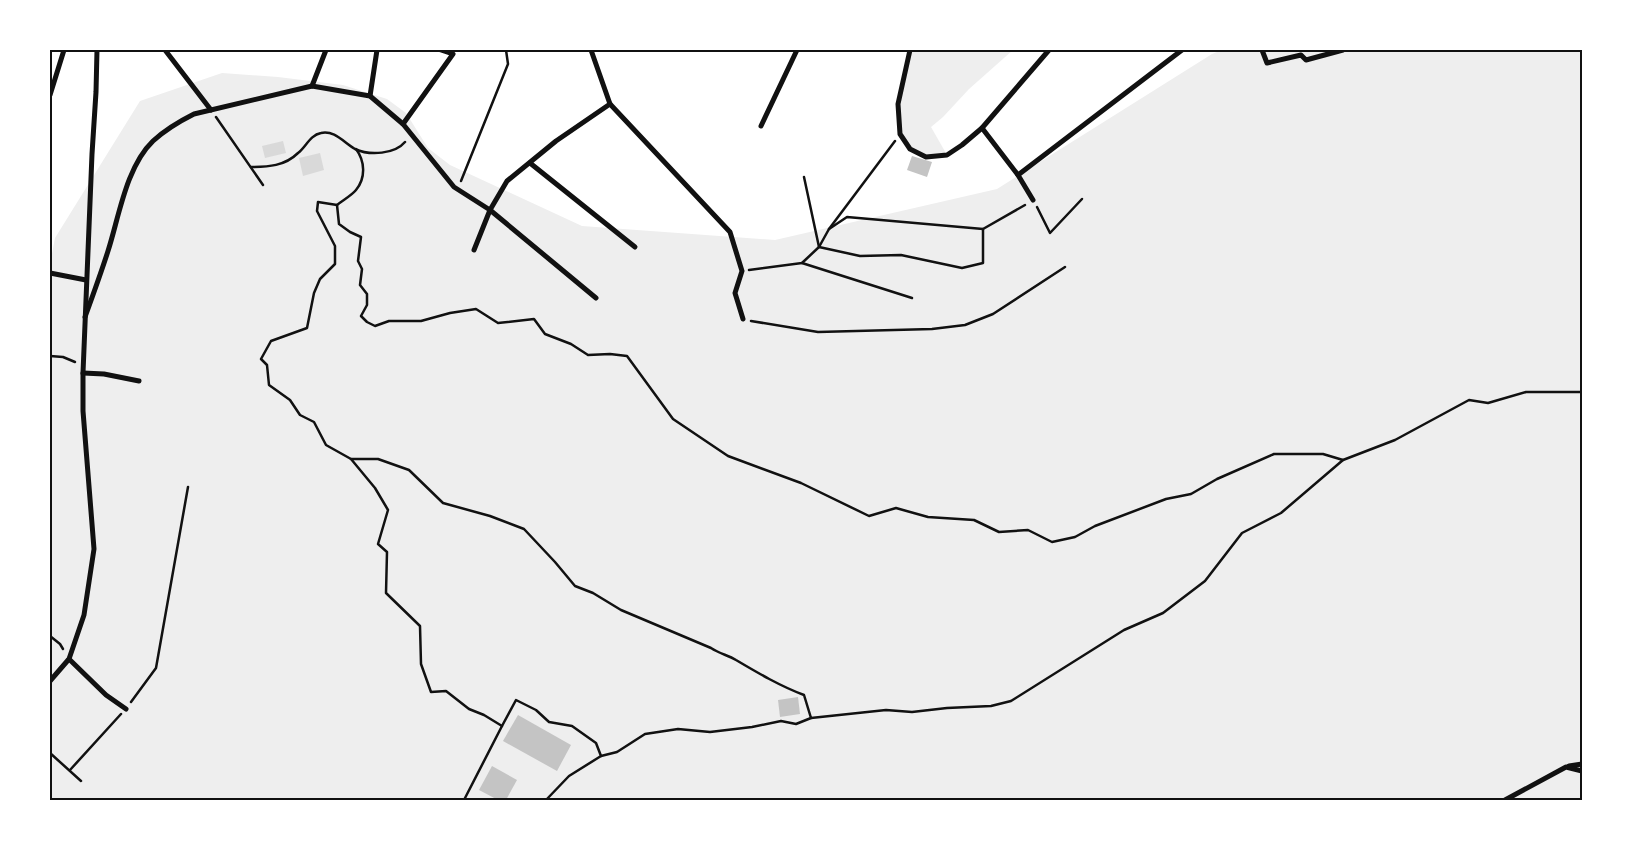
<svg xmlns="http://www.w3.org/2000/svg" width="1632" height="850" viewBox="0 0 1632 850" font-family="Bitter,serif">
<rect width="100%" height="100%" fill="#fff"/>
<g fill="#eee">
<polygon points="910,50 1013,50 969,89 943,117 931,127 947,155 926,157 910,149 900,134 898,104"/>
<polygon points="1222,50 1582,50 1582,800 50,800 50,264 55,238 140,101 222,73 278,77 343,85 387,99 406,113 428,148 450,165 582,226 775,240 997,189 1212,54"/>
</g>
<g fill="#d9d9d9">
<polygon points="283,141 286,153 265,158 262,146"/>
<polygon points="320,153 324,170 303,176 299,158"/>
</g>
<g fill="#c4c4c4">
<polygon points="912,156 932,162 927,177 907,170"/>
<polygon points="798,697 800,714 780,717 778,700"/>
<polygon points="518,715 571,745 557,771 503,741"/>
<polygon points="492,766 517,780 506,800 498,800 479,790"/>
</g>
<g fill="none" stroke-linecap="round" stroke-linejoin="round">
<g stroke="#111" stroke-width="2.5">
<polyline points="667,50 670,50"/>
<polyline points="216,117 263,185"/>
<path d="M 356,149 C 365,161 366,178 356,190 C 351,196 343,200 337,205 L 318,202 L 317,211 L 335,246 L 335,264 L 320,279 L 314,293 L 307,328 L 271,341 L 261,359 L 267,365 L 269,385 L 290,400 L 300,415 L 314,422 L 326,445 L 351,459 L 378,459 L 409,470 L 443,503 L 490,516 L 524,529 L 555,562 L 575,586 L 593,593 L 621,610 L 711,648 C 720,654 728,655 736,660 C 758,673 780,686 804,695 L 811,718 L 886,710 L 912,712 L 947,708 L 991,706 L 1011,701 L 1124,630 L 1163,613 L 1205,581 L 1242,533 L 1281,513 L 1343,460 L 1395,440 L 1469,400 L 1488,403 L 1526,392 L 1582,392"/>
<path d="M 251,167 C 268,167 285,166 298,153 C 306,147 310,135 321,133 C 335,130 344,143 355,149 C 370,156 395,154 405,142"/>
<polyline points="804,177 819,247 860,256 901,255 962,268 983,263 983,229"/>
<polyline points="461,181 508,64 506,50"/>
<polyline points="337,205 339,224 350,232 361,237 358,261 362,269 360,285 367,294 367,305 361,316 367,322 375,326 389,321 421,321 450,313 476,309 498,323 534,319 545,334 571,344 588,355 610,354 627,356 673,419 728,456 801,483 869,516 896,508 928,517 974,520 999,532 1028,530 1052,542 1075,537 1095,526 1166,499 1191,494 1217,479 1274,454 1323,454 1343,460"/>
<polyline points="1037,207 1050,233 1082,199"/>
<polyline points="829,229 847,217 983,229 1025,205"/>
<polyline points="802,263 912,298"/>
<polyline points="749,270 802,263 819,247 829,229 895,141"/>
<polyline points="751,321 818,332 932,329 965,325 993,314 1065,267"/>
<polyline points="50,356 63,357 75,362"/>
<polyline points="351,459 375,488 388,510 378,544 387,552 386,593 420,626 421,664 431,692 446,691 469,709 484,715 502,726 464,800"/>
<polyline points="50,636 60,644 63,649"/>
<polyline points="131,702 156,668 188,487"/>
<polyline points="502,726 516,700 536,710 549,722 572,726 596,743 601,756"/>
<polyline points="50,753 81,781"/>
<polyline points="70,770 121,714"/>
<polyline points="546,800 569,776 601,756 617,752 645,734 678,729 710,732 752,727 781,721 796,724 811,718"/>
</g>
<g stroke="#111" stroke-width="5">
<polyline points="165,50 211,110"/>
<polyline points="591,50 610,104 730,232 742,271 735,293 743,319"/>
<polyline points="910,50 898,104 900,134 910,149 926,157 947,155 962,145 982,128 1049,50"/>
<polyline points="1262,50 1267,63 1301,55 1306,60 1343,50"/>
<polyline points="312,86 326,50"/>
<polyline points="50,95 64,50"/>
<polyline points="370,96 377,50"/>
<polyline points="403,124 453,54 441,50"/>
<polyline points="761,126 797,50"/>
<polyline points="982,128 1018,175 1033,200"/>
<polyline points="530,163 635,247"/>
<polyline points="1018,175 1182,50"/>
<polyline points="474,250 490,210 507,181 556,141 610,104"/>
<polyline points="50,273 86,280"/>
<path d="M 85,317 C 93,295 101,273 108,251 C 119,217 126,167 153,141 C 165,130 180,121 194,114 L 312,86 L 370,96 L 403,124 L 454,187 L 490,210 L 596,298"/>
<polyline points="83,373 104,374 139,381"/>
<polyline points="69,659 106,695 126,709"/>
<polyline points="50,681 69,659 84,615 94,549 83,411 83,373 92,154 96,92 97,50"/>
<polyline points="1569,766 1582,764"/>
<polyline points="1505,800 1566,767 1582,771"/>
</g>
</g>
<rect width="1632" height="850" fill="none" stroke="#ffffff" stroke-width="102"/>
<rect x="51" y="51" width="1530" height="748" fill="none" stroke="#111" stroke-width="2"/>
</svg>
